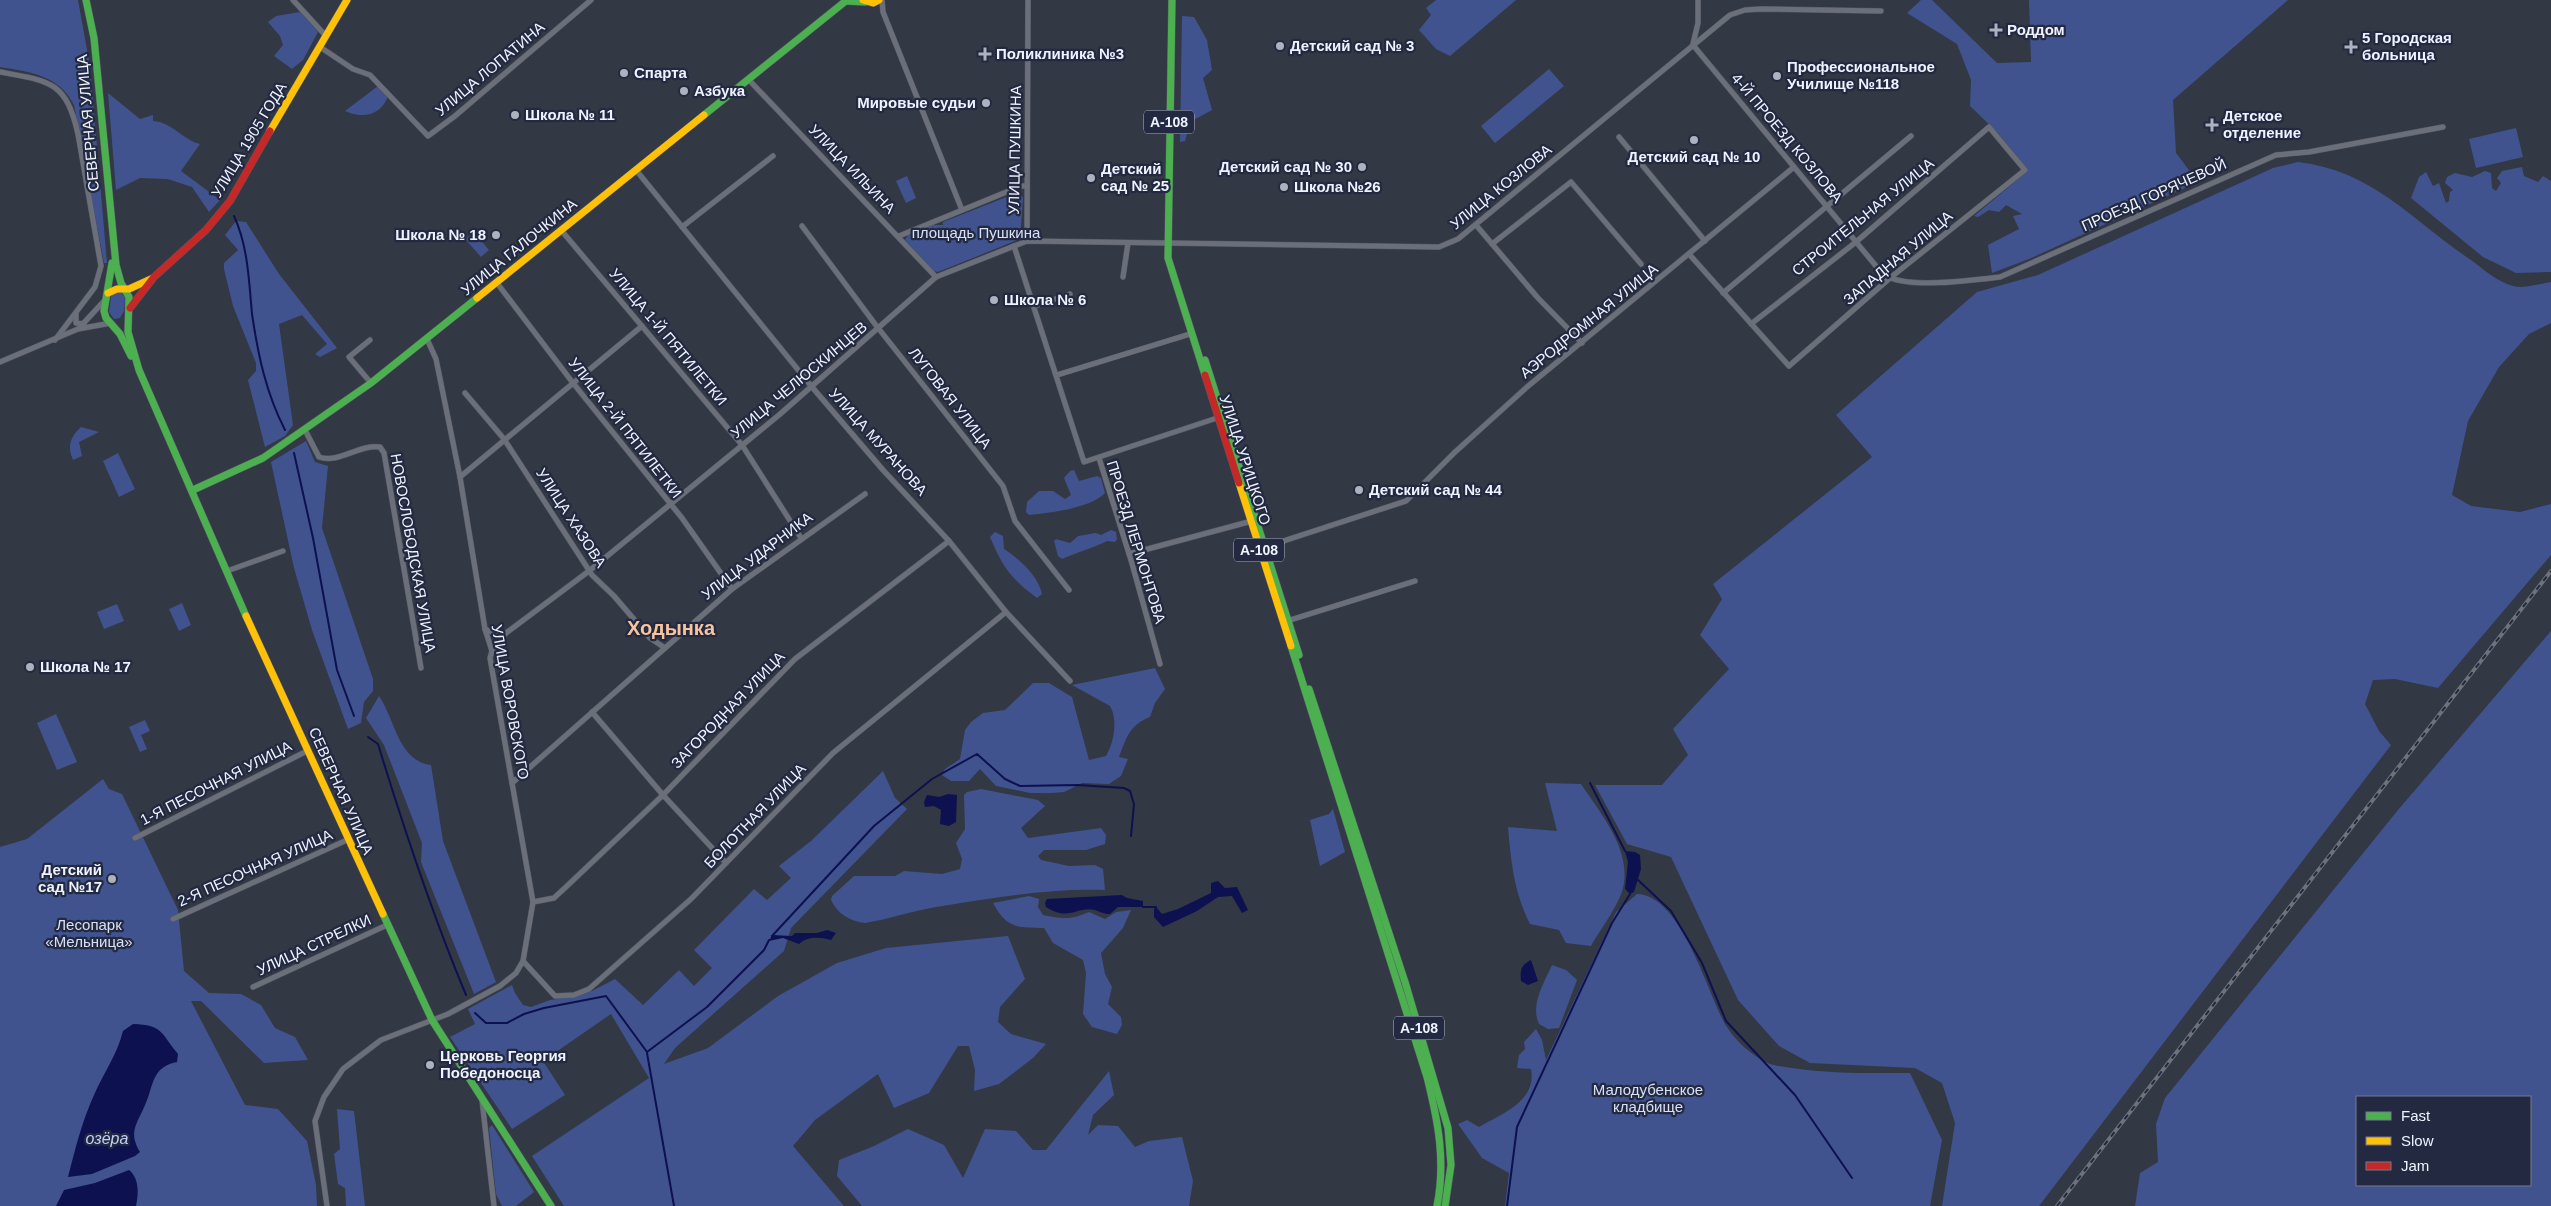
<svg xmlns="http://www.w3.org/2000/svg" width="2551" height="1206" viewBox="0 0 2551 1206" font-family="Arial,sans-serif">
<rect width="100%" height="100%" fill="#323844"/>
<g fill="#40538f" fill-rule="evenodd">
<path d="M 0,0 L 78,0 L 90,66 L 107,263 L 104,263 L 74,105 C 59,75 30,72 0,67 Z"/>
<polygon points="1436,0 1516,0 1450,56 1436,49 1419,30 1431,15 1426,8"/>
<polygon points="1921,0 1932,0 1997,63 2031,62 2029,0 2288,0 2173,100 2176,153 2198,182 2029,259 1992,273 1988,245 2019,229 2013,216 2022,214 2006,205 1999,212 1989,210 1978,217 1974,216 2028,171 1999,134 1970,106 1971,80 1957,44 1907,13"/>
<polygon points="300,12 318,32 303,60 292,69 274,56 283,45 280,36 268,22 276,16"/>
<polygon points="1182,16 1194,17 1207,40 1212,70 1203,78 1212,110 1190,122 1185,141 1180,142"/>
<polygon points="1549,69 1564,86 1495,143 1481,126"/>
<path d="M 378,86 L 388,96 C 381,116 362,119 345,111 Z"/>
<path d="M 108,93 L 140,119 L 153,115 L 153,121 C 172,122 183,140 200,144 L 181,171 L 220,200 L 209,212 L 192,187 L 168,179 L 140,178 L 116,190 Z"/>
<polygon points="2516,128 2523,157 2476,168 2469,139"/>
<path d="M 2298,162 C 2374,171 2411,220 2471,260 C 2483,269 2498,282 2513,286 C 2525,289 2539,284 2551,282 L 2551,323 L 2529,334 L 2499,367 L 2468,421 L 2452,495 L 2471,506 L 2520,512 L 2551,504 L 2551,555 L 2438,688 L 2395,679 L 2373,680 L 2365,704 L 2379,731 L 2391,745 L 2039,1206 L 1942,1206 L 1955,1123 L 1942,1083 L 1915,1068 L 1810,1063 L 1779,1046 L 1738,1000 L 1671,857 L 1627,844 L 1595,785 L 1662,785 L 1688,755 L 1673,729 L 1729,669 L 1700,635 L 1722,599 L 1713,584 L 1872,457 L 1836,415 L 1977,292 L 2038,275 L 2273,168 Z"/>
<polygon points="2522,167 2524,176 2538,182 2543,176 2551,181 2551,272 2516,273 2483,257 2411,198 2419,177 2426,172 2433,186 2439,183 2446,203 2449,201 2450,192 2453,190 2445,183 2447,177 2455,173 2472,177 2485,171 2491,173 2492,188 2496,191 2501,183 2497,178 2502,171"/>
<polygon points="907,176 916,198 906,203 896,181"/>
<polygon points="1019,192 1023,198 1020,239 938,272 934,271 905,240 908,235 929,225 943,225 943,222"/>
<polygon points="236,221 246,222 279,274 337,348 320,357 315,354 327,344 302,315 279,324 293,425 285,436 265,447 248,380 256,371 256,363 233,306 224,269 224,263 238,250 225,235"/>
<polygon points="474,232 489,250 481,257 465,239"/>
<polygon points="121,292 125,298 124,311 120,318 114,319 109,312 111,296 114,293"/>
<path d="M 81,427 L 99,432 L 79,442 L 82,456 L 73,460 C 67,446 70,437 81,427 Z"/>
<polygon points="306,441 315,462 328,466 322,528 373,679 373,691 364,702 361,723 348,729 312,630 294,568 271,462"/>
<polygon points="118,453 135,489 119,497 103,461"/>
<path d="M 1074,470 L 1079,481 L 1097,476 L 1101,478 L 1105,493 C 1091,508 1050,513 1029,515 L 1026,512 L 1027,502 L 1039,491 L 1053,491 L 1065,499 L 1071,495 L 1064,478 L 1070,471 Z"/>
<path d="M 1111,530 L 1116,532 L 1117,539 L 1115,542 L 1107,541 C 1093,548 1078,552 1062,559 L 1058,556 L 1054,541 L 1056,539 L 1070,543 L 1078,536 L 1096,533 L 1101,535 Z"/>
<path d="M 995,532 L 1003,536 L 1004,549 C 1019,559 1038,575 1042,594 L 1037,598 C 1011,579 1002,566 990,537 Z"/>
<polygon points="182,603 191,625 179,631 169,609"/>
<polygon points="117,604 124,621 104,629 97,612"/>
<path d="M 2551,631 L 2551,1206 L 2135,1206 L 2140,1173 L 2158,1162 L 2156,1124 L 2165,1098 L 2398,810 ZM 2357,1097 L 2530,1097 L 2530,1185 L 2357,1185 Z"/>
<path d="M 1155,668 L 1165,689 L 1155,703 L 1150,717 C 1130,725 1127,736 1119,757 L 1128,759 L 1121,776 L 1109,784 L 1082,783 L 1064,792 L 1052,793 L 1030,793 L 996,786 L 980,769 L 969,781 L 951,781 L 942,775 L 945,769 L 960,759 L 965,730 L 971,722 L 983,713 L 1005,710 L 1033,683 L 1049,683 L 1072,697 L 1089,760 L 1106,756 C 1114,743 1118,719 1110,706 L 1072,685 Z"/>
<path d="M 379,696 C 395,719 398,761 431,765 L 443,841 L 496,982 L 474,994 L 421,862 L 422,843 L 384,745 L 366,718 Z"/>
<polygon points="56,714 77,762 57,770 37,723"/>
<polygon points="145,720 150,731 141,735 147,749 140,752 129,727"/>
<polygon points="883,771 895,798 907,809 791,928 784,951 675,1048 664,1064 708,1048 778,996 837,963 886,948 1008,936 1025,979 1000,1007 998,1022 1011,1034 1046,1044 1033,1058 999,1084 974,1091 975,1070 969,1046 958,1046 929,1093 894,1108 878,1074 815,1120 793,1146 844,1206 564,1206 532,1156 649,1078 611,1014 543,1061 565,1095 512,1129 450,1037 475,1024 468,1009 512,985 515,993 523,1005 531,1007 550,1000 572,997 592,991 615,979 643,1005 679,970 694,986 712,968 694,950 754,889 767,900 791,878 779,866 811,841"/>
<polygon points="103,779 109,789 122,794 178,910 184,971 209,993 241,994 261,1005 275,1028 295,1037 308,1060 264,1063 201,1001 191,1001 245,1105 278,1109 307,1141 316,1185 317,1206 0,1206 0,847 27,839"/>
<path d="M 1545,783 L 1581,784 C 1601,814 1632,850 1623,888 C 1619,905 1600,930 1591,946 L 1566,943 L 1559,930 L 1530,924 C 1514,893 1511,862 1508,827 L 1557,831 Z"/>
<path d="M 981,789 L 1038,800 L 1045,806 L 1021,828 L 1028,838 L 1101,828 L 1106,835 L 1105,844 L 1086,850 L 1044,850 L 1038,856 L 1041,860 L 1069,866 L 1095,865 L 1103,869 L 1105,890 C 1048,888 992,898 936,907 C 912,911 889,919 865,923 C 849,921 838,914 831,900 L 832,896 L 854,876 L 895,876 L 904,871 L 942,874 L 960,869 L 962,859 L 956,843 L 965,829 L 964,795 L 967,792 Z"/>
<polygon points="1333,809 1345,852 1320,866 1310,820 1329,814"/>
<path d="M 1637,894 C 1681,895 1707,991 1725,1024 C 1735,1041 1752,1056 1770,1064 C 1777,1066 1785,1067 1792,1068 C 1831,1074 1871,1073 1910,1073 L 1942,1140 L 1930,1206 L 1505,1206 L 1509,1173 L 1482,1158 L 1458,1124 L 1467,1120 L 1479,1127 C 1502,1114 1537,1101 1531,1069 L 1517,1068 L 1519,1055 L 1525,1049 L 1524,1042 L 1536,1029 L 1542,1040 L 1546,1060 L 1616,912 Z"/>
<path d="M 1029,896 L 1039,899 L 1038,907 L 1043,915 C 1063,919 1071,920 1089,912 L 1105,919 L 1116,912 L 1131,910 L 1123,928 L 1101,953 L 1105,974 L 1112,987 L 1108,1004 L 1121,1017 L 1122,1025 L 1117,1034 L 1092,1027 L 1083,1014 L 1086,973 L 1083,960 L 1053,943 L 1044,928 C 1017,927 1007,929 993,903 Z"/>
<path d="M 1552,965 L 1566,970 L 1577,980 L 1559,1028 L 1548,1029 L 1539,1024 C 1530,1005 1544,983 1552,965 Z"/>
<polygon points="1109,1071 1114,1095 1093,1115 1088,1135 1098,1125 1118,1126 1135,1147 1149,1141 1182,1137 1193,1181 1189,1206 862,1206 837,1176 839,1160 874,1146 908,1129 944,1145 963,1178 985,1129 1016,1131 1033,1150 1046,1150"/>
<polygon points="337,1109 354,1111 365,1206 346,1206 345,1188 338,1184 334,1154 340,1149"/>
<polygon points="492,1125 534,1192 516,1206 502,1206 496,1194 489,1128"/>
</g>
<g fill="#0d1150">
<polygon points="948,794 957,795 956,822 949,826 940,824 941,810 934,806 925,807 924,802 927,795 939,797"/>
<polygon points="1625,851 1635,852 1640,855 1641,869 1634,892 1630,894 1625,889 1628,862"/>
<polygon points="1218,881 1225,888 1237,887 1248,910 1242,913 1232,896 1218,897 1197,911 1163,927 1154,917 1154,909 1156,907 1162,914 1178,909 1211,893 1211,883"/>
<path d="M 1122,895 L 1127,898 L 1143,901 L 1143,907 L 1118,907 L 1110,914 C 1104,914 1101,912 1095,910 C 1076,906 1070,922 1046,907 L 1045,903 L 1047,899 Z"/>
<path d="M 827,930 L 836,933 L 831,940 C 819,937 808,936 799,944 L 783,938 L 769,941 L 772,935 L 792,936 L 795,933 L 817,933 Z"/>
<path d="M 1531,960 L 1538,981 L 1528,985 L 1521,981 C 1520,970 1521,965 1531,960 Z"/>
<path d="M 133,1024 C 163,1025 160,1032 178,1054 L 177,1062 C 151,1067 154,1086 145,1105 C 137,1124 128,1132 140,1152 L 135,1156 L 92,1174 L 68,1177 C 75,1150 82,1121 94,1095 C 104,1072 117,1055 123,1031 Z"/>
<path d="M 129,1170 C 139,1178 139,1193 136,1206 L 56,1206 L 64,1190 L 95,1183 Z"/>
</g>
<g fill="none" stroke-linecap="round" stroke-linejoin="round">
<g stroke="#0d1150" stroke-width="2">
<path d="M 234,216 C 248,246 249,281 252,314 C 258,355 266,393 285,430"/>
<polyline points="294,453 313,538 337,670 354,716"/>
<path d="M 368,737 L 378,744 C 404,829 432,914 466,995"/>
<polyline points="1590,783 1625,851"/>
<polyline points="1638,880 1671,911 1702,963 1726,1021 1795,1095 1852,1178"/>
<polyline points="1143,907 1156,907"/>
<polyline points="772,936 874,826 932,779 977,754 1005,779 1020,786 1078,785 1124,788 1130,791 1134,804 1131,836"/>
<polyline points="475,1013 486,1023 507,1023 524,1014 544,1008 606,996 647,1052 707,1007 764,950 769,940"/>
<polyline points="647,1053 674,1206"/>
<polyline points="1507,1206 1517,1127 1612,923 1630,894"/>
</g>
<defs>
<g id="street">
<polyline points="293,0 326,36"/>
<polyline points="882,0 883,12 962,210"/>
<polyline points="1693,44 1698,23 1698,0"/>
<path d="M 1693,45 L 1876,266 C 1880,270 1885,276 1891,278 C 1915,288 1974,280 2000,277 L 2276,155 L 2309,152 L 2443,127"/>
<polyline points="320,47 353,69 370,75 428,136 455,116 591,0"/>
<path d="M 0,72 C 50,81 66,81 78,134 L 101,266 L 95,287 L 55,340"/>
<polyline points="749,80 936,277"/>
<polyline points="1619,137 1705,241"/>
<polyline points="636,170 812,387 883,470 949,541 1006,612 1070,681"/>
<polyline points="1476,225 1538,298 1582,343"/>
<polyline points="802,226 875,324 1003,486 1015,521 1069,590"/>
<polyline points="682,227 773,156"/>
<polyline points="561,230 742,445 801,538"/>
<polyline points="899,236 1021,186 1027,186"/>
<polyline points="1027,241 1028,0"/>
<polyline points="1492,244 1571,182 1641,264"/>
<polyline points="1014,246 1084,462 1217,418"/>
<polyline points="1689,254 1789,366 1890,278 2025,170 1989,127 1856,242 1751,324"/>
<polyline points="1123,277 1128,243"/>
<polyline points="497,283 573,383 682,518 732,589"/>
<polyline points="1723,293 1911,136"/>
<polyline points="1035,306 1070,294"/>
<polyline points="76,313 76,323 84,324"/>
<polyline points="80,327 105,300"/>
<polyline points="370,340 349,357 371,383"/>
<polyline points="0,362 78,329 111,323"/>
<polyline points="1057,375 1190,334"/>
<polyline points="465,393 504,439 592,575 614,596 650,638 665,648"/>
<path d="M 305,430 L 319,457 C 339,464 359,444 380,447 L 384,453 L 421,668"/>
<polyline points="1099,458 1131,560 1160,664"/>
<polyline points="460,477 642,326"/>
<polyline points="1265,547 1406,501 1454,453 1527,387 1794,167"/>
<polyline points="1129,554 1252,521"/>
<polyline points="227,571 283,551"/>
<polyline points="1287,621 1415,581"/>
<polyline points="485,629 498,635 505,633"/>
<polyline points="492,651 506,633 589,571 779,415 936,277 1027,241 1439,247 1458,239 1730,15 1745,10 1761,9 1881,11"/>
<polyline points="592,712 663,795 726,863"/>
<polyline points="512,783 732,589 865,494"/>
<polyline points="135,838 307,751"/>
<polyline points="533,902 554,898 567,886 663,795 795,659 949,541"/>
<polyline points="173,919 347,840"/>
<polyline points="523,961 555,996 574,995 589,989 691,899 833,753 1006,612"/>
<polyline points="253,987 387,925"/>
<polyline points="482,1100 494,1206"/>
<polyline points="327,1206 315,1121 324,1097 343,1069 381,1040 448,1014 500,986 516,973 523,961 533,902 490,658 492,651 485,629 460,477 436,359 427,339"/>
</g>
<g id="fast">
<polyline points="86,0 94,38 116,265 121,283 129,297 128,332 139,370 246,616"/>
<polyline points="1172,0 1168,258 1205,375"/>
<polyline points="846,1 865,2"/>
<polyline points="704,115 847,0"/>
<polyline points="112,263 104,311 106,318 120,334 131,356"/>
<polyline points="1205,360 1299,655"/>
<polyline points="193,490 263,458 371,383 477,298"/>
<path d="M 1291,646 L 1427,1077 C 1438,1121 1446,1161 1437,1206"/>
<polyline points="1309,689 1405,982 1448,1128 1451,1165 1445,1206"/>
<polyline points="383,914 432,1020 551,1206"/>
</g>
<g id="slow">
<polyline points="863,0 873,3 879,0"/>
<polyline points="270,131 347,0"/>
<polyline points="108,293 117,289 129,289 151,279"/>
<polyline points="477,298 704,115"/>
<polyline points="1239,483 1291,646"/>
<polyline points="246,616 383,914"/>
</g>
<g id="jam">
<polyline points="130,308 154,277 206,230 230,201 270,131"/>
<polyline points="1205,375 1239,483"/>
</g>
</defs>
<use href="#street" stroke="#525761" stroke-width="6"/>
<use href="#fast" stroke="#525761" stroke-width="8"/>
<use href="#slow" stroke="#525761" stroke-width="8"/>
<use href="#jam" stroke="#525761" stroke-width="8"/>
<use href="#street" stroke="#6b6f7a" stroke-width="5"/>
<use href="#fast" stroke="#4caf50" stroke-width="7"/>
<use href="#slow" stroke="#ffc107" stroke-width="7"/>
<use href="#jam" stroke="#c62828" stroke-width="7"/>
<defs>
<polyline id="rail" points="2057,1206 2551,571"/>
</defs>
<use href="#rail" stroke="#6e737b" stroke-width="4"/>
<use href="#rail" stroke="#222940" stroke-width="2" stroke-dasharray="5.5" stroke-linecap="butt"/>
</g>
<g fill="#acb2be" stroke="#222940" stroke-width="2">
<path d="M1993.5 22.5h5v5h5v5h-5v5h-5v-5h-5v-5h5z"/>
<circle cx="1280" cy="46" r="5"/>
<path d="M2348.5 39.5h5v5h5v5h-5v5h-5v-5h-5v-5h5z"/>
<path d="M982.5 46.5h5v5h5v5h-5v5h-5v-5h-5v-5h5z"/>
<circle cx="624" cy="73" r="5"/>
<circle cx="1777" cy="76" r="5"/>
<circle cx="684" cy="91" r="5"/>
<circle cx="986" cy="103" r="5"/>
<circle cx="515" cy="115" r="5"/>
<path d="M2209.5 117.5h5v5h5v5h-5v5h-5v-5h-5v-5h5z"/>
<circle cx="1694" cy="140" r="5"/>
<circle cx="1362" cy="167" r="5"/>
<circle cx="1091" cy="178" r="5"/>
<circle cx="1284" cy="187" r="5"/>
<circle cx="496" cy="235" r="5"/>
<circle cx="994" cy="300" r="5"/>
<circle cx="1359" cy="490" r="5"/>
<circle cx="30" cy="667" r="5"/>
<circle cx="112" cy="879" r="5"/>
<circle cx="430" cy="1065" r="5"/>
</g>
<g text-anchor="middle" stroke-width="4.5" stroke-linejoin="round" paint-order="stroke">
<g fill="#222940" stroke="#b1b6c6" stroke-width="1">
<rect x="1144" y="110.5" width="50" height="23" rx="4"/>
<rect x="1234" y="538.5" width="50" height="23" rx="4"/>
<rect x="1394" y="1016.5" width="50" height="23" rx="4"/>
</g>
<g font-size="14" font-weight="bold" fill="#eef3ff">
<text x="1169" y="127">А-108</text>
<text x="1259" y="555">А-108</text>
<text x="1419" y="1033">А-108</text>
</g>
<g font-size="15" font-weight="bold" fill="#eef3ff" stroke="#222940" text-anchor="start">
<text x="2007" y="35">Роддом</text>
<text x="2362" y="43">5 Городская<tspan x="2362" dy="17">больница</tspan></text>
<text x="1290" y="51">Детский сад № 3</text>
<text x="996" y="59">Поликлиника №3</text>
<text x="1787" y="72">Профессиональное<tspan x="1787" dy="17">Училище №118</tspan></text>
<text x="634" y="78">Спарта</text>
<text x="694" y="96">Азбука</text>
<text x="976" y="108" text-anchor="end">Мировые судьи</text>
<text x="525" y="120">Школа № 11</text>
<text x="2223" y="121">Детское<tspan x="2223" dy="17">отделение</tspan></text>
<text x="1694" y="162" text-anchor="middle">Детский сад № 10</text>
<text x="1352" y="172" text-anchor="end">Детский сад № 30</text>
<text x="1101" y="174">Детский<tspan x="1101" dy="17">сад № 25</tspan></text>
<text x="1294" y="192">Школа №26</text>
<text x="486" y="240" text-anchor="end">Школа № 18</text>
<text x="1004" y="305">Школа № 6</text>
<text x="1369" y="495">Детский сад № 44</text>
<text x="40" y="672">Школа № 17</text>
<text x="102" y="875" text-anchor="end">Детский<tspan x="102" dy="17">сад №17</tspan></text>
<text x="440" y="1061">Церковь Георгия<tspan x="440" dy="17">Победоносца</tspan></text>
</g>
<g font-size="15" fill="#eef3ff" stroke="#222940">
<text transform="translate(490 69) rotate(-40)" y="5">УЛИЦА ЛОПАТИНА</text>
<text transform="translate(88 123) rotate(-95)" y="5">СЕВЕРНАЯ УЛИЦА</text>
<text transform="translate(1787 138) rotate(50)" y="5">4-Й ПРОЕЗД КОЗЛОВА</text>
<text transform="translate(249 140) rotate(-59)" y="5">УЛИЦА 1905 ГОДА</text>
<text transform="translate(1015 150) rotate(-89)" y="5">УЛИЦА ПУШКИНА</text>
<text transform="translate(852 169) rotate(46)" y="5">УЛИЦА ИЛЬИНА</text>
<text transform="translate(1501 187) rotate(-39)" y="5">УЛИЦА КОЗЛОВА</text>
<text transform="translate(2154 195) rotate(-24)" y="5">ПРОЕЗД ГОРЯЧЕВОЙ</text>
<text transform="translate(1863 217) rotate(-39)" y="5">СТРОИТЕЛЬНАЯ УЛИЦА</text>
<text transform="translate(519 247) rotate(-39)" y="5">УЛИЦА ГАЛОЧКИНА</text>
<text transform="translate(1898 258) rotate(-40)" y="5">ЗАПАДНАЯ УЛИЦА</text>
<text transform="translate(1589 321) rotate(-39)" y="5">АЭРОДРОМНАЯ УЛИЦА</text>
<text transform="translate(668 337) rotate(50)" y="5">УЛИЦА 1-Й ПЯТИЛЕТКИ</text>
<text transform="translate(799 380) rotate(-40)" y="5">УЛИЦА ЧЕЛЮСКИНЦЕВ</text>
<text transform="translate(950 398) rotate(52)" y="5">ЛУГОВАЯ УЛИЦА</text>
<text transform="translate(625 428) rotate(52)" y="5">УЛИЦА 2-Й ПЯТИЛЕТКИ</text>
<text transform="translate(878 442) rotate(48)" y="5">УЛИЦА МУРАНОВА</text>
<text transform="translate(1245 460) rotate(72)" y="5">УЛИЦА УРИЦКОГО</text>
<text transform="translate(571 518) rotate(57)" y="5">УЛИЦА ХАЗОВА</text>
<text transform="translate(1136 542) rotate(73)" y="5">ПРОЕЗД ЛЕРМОНТОВА</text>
<text transform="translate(413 553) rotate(80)" y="5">НОВОСЛОБОДСКАЯ УЛИЦА</text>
<text transform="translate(757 556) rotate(-37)" y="5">УЛИЦА УДАРНИКА</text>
<text transform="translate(510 702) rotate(80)" y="5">УЛИЦА ВОРОВСКОГО</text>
<text transform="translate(728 710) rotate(-46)" y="5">ЗАГОРОДНАЯ УЛИЦА</text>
<text transform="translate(216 783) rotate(-27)" y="5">1-Я ПЕСОЧНАЯ УЛИЦА</text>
<text transform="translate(341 791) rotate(66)" y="5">СЕВЕРНАЯ УЛИЦА</text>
<text transform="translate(755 816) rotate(-46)" y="5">БОЛОТНАЯ УЛИЦА</text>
<text transform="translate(255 868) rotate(-24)" y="5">2-Я ПЕСОЧНАЯ УЛИЦА</text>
<text transform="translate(314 945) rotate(-25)" y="5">УЛИЦА СТРЕЛКИ</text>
</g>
<g font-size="15" fill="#d8e0f5" stroke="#222940">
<text x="976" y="238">площадь Пушкина</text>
<text x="89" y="930">Лесопарк<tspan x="89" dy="17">«Мельница»</tspan></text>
<text x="1648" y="1095">Малодубенское<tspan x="1648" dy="17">кладбище</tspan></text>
</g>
<g font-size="16" font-style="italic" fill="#bfcff8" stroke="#222940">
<text x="107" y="1144">озёра</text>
</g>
<g font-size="20" font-weight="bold" fill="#f8c49c" stroke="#222940">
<text x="671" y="635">Ходынка</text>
</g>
</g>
<rect x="2356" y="1096" width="175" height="90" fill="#222940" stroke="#747a8c"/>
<rect x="2366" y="1112" width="25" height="8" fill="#4caf50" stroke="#747a8c"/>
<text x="2401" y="1121" font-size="15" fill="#eef3ff">Fast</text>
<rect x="2366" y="1137" width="25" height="8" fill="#ffc107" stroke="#747a8c"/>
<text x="2401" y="1146" font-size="15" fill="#eef3ff">Slow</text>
<rect x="2366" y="1162" width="25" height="8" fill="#c62828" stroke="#747a8c"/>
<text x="2401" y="1171" font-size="15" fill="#eef3ff">Jam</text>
</svg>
